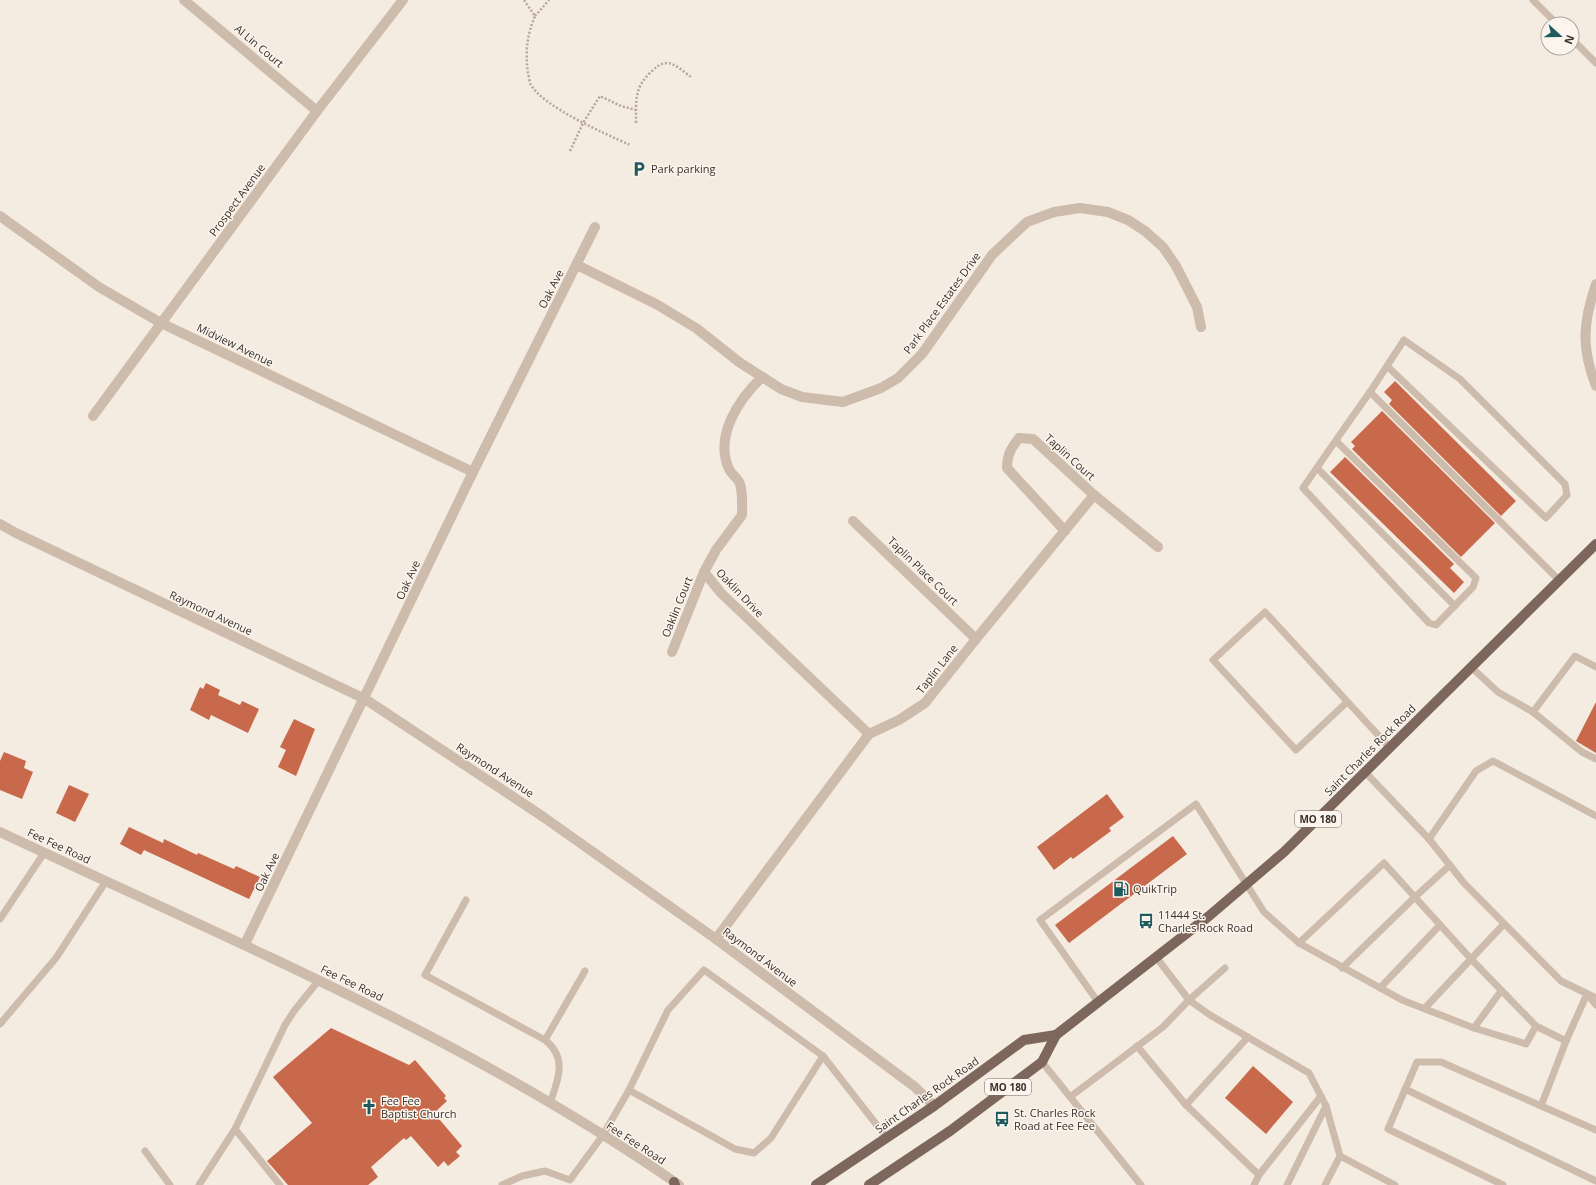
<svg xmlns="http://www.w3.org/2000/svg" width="1596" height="1185" viewBox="0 0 1596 1185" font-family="'Open Sans',sans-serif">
<rect width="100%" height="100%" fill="#f4ebe1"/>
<g fill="#c8694b">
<polygon points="1395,381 1516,501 1501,516 1389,404 1392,400 1384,392"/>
<polygon points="1382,411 1495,523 1461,557 1352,449 1355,446 1351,442"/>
<polygon points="1345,457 1454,564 1450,568 1464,582 1454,593 1330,472"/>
<polygon points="206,683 220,690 218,695 240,705 242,701 259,709 248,733 211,715 209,720 190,710 200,687 203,689"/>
<polygon points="1596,702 1596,753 1576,741"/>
<polygon points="294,719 315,729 296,776 278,767 286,750 280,747"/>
<polygon points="4,752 26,761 24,768 33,772 22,799 0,790 0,761"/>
<polygon points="69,785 89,794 75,822 56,813"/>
<polygon points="1107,794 1124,817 1109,828 1111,831 1073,859 1071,857 1054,870 1037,847"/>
<polygon points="129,827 163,843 164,839 197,855 198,853 234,869 236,866 260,877 249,899 144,850 141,855 120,844"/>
<polygon points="1173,836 1187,854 1069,943 1055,925"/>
<polygon points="331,1028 409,1065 415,1060 446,1096 444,1098 447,1101 434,1113 462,1146 456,1152 460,1156 448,1166 444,1161 438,1167 411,1136 406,1140 404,1138 371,1167 378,1177 368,1185 288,1185 267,1161 312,1123 273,1077"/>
<polygon points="1253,1066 1293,1102 1266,1134 1225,1098"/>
</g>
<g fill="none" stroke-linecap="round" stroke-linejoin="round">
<g stroke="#b9a596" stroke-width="2.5" stroke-dasharray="2 2" stroke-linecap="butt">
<path d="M 524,0 L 535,16 C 527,35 525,52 528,73 C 529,76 529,82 531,85 C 545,108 604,133 630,145"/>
<polyline points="535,16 549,0"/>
<path d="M 636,123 C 636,101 634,88 651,72 C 656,67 661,63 667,63 C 675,63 685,73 691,77"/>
<polyline points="570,151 583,123 600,96 621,106 636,110"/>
</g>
<g stroke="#cdbbac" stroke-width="7">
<polyline points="1533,0 1557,24"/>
<polyline points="1572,39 1596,63"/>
<polyline points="1370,392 1404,340 1460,379 1565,484 1567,495 1546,518 1387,366"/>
<path d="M 1336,441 L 1476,578 L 1473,587 L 1436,625 L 1429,623 L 1303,488 C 1325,456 1347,424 1370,392 L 1560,581"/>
<polyline points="1317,468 1455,606"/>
<polyline points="1471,667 1498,692 1533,712 1582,752 1596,759"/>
<polyline points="1347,702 1296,750 1213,660 1265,612 1390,748"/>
<polyline points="1533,712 1575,656 1596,667"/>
<polyline points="1365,772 1429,839 1464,883 1561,981 1596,998"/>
<polyline points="1429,839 1476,771 1493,761 1596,816"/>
<path d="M 466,900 L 425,975 L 545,1040 C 568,1058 558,1080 550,1103"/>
<polyline points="0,919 44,853"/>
<polyline points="1299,943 1384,863 1471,959 1504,924"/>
<polyline points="1156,957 1189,1000 1210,1015 1309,1073 1326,1106 1340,1156 1395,1185"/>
<polyline points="1342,968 1415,897 1450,865"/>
<polyline points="1380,988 1440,925"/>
<polyline points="1098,1002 1040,920 1196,804 1264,912 1299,943 1402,1000 1474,1028 1526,1044 1536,1026"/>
<polyline points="1425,1008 1471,959 1536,1026 1566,1041"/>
<polyline points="0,1024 56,958 106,881"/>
<polyline points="1474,1028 1501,991"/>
<polyline points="1248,1037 1186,1105 1259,1175 1321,1096"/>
<polyline points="545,1040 585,971"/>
<polyline points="1137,1046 1186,1105"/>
<polyline points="1042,1062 1141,1185"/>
<polyline points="1405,1089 1596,1181"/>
<polyline points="629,1090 735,1149 754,1153 771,1138 823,1056"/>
<polyline points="1070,1097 1163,1027 1189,1000 1225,968"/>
<polyline points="1541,1106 1566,1041 1587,994 1596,1005"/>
<polyline points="145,1151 170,1185"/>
<polyline points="199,1185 235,1129"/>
<polyline points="280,1185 235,1129 285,1025 294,1011 319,980"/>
<polyline points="502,1185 522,1176 545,1171 570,1180 603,1135 629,1090 668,1010 704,970 823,1056 887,1138"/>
<polyline points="1254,1185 1259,1175"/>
<polyline points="1287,1185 1326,1106"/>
<polyline points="1325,1185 1340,1156"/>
<polyline points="1503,1185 1388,1129 1417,1062 1441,1062 1596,1130"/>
</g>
<g stroke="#cdbbac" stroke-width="10">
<polyline points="184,0 317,111"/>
<polyline points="0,216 99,287 161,323 473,472"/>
<polyline points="577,265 656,304 696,328 739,362 781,389 802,397 843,402 881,388 898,378 922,354 992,255 1027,222 1054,212 1080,208 1108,212 1128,220 1145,231 1163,247 1176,266 1197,307 1201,327"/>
<path d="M 762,377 C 739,399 714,436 729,469 C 731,474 738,478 740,484 C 743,493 742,505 742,515 L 716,550 L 704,572 L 721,593 L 869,734"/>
<polyline points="93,416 317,111 403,0"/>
<polyline points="853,521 976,639"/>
<polyline points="0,524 16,533 365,699 542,816 716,939 915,1087 934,1106"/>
<path d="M 1065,531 L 1007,468 C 1007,455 1011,448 1019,438 L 1033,439 L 1094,495 L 1158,547"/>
<polyline points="672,652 704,572"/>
<polyline points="716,939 869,734 899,720 925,703 976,639 1094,495"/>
<polyline points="245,944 473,472 595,227"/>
</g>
<g stroke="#cdbbac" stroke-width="10">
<path d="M 1596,284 C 1583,322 1581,348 1596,386"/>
<path d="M 0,832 C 231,941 468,1038 679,1185"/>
</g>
<g stroke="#7d675c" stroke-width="10">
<polyline points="674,1182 675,1185"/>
<polyline points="816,1185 934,1106 1024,1040 1056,1035"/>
<polyline points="869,1185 950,1131 1042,1062 1056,1035 1209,916 1284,852 1596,544"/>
</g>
</g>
<defs>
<symbol id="parking-bare" viewBox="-9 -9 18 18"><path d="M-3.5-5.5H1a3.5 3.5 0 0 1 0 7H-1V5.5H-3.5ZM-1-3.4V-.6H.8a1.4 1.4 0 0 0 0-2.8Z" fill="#1f5a5e" stroke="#fbf5ee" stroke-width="2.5" paint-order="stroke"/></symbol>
<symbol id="fuel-bare" viewBox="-9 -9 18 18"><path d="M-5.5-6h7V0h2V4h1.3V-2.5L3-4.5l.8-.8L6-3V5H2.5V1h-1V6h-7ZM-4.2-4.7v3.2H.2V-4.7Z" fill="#1f5a5e" stroke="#fbf5ee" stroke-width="2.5" paint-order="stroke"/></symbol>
<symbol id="bus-bare" viewBox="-9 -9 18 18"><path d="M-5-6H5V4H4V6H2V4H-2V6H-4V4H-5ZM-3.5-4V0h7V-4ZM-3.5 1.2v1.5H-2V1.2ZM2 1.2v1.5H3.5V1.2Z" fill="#1f5a5e" stroke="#fbf5ee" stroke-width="2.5" paint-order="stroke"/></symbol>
<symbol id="church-bare" viewBox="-9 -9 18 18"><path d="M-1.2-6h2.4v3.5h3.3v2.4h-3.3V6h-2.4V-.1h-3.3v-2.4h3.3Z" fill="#1f5a5e" stroke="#fbf5ee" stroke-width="2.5" paint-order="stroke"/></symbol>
</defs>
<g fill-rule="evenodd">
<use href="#parking-bare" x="628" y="158" width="22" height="22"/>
<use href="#fuel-bare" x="1110" y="878" width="22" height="22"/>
<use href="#bus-bare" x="1135" y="910" width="22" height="22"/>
<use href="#church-bare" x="358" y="1096" width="22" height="22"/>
<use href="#bus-bare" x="991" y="1108" width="22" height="22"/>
</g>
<g text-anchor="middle" stroke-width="3" stroke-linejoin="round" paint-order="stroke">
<g fill="#fbf5ee" stroke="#756b66" stroke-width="1">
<rect x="1295" y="811" width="46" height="16" rx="3"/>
<rect x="985" y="1079" width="46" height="16" rx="3"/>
</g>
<g font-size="10" font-weight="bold" fill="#3b302b">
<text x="1318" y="823">MO 180</text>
<text x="1008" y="1091">MO 180</text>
</g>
<g font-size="11" fill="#3b302b" stroke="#fbf5ee">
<text transform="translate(259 46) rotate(40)" y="4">Al Lin Court</text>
<text transform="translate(237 200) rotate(-54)" y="4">Prospect Avenue</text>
<text transform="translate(551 289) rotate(-63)" y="4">Oak Ave</text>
<text transform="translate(942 303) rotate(-54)" y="4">Park Place Estates Drive</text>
<text transform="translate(235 345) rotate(26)" y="4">Midview Avenue</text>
<text transform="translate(1070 457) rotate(42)" y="4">Taplin Court</text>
<text transform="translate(923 571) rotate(44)" y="4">Taplin Place Court</text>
<text transform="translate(408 580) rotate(-65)" y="4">Oak Ave</text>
<text transform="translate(740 593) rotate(46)" y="4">Oaklin Drive</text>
<text transform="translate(677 607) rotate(-68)" y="4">Oaklin Court</text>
<text transform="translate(211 613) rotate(25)" y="4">Raymond Avenue</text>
<text transform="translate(937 669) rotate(-52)" y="4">Taplin Lane</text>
<text transform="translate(1370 750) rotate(-45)" y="4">Saint Charles Rock Road</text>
<text transform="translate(495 770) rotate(33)" y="4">Raymond Avenue</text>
<text transform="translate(59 846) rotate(25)" y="4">Fee Fee Road</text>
<text transform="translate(267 872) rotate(-64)" y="4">Oak Ave</text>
<text transform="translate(760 957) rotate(37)" y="4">Raymond Avenue</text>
<text transform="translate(352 983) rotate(26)" y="4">Fee Fee Road</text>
<text transform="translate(927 1095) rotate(-35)" y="4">Saint Charles Rock Road</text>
<text transform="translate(636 1143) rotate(33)" y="4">Fee Fee Road</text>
</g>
<g font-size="11" fill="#3b302b" stroke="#fbf5ee" text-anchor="start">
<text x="651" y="173">Park parking</text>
<text x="1133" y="893">QuikTrip</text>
<text x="1158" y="919">11444 St.<tspan x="1158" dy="13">Charles Rock Road</tspan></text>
<text x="381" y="1105">Fee Fee<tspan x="381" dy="13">Baptist Church</tspan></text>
<text x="1014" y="1117">St. Charles Rock<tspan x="1014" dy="13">Road at Fee Fee</tspan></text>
</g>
</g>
<g transform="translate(1560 36) rotate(111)"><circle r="19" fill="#fbf5ee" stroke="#aea6a0"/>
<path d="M0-3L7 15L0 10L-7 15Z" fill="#1f5a5e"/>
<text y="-6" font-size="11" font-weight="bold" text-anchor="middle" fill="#3b302b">N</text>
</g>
</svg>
